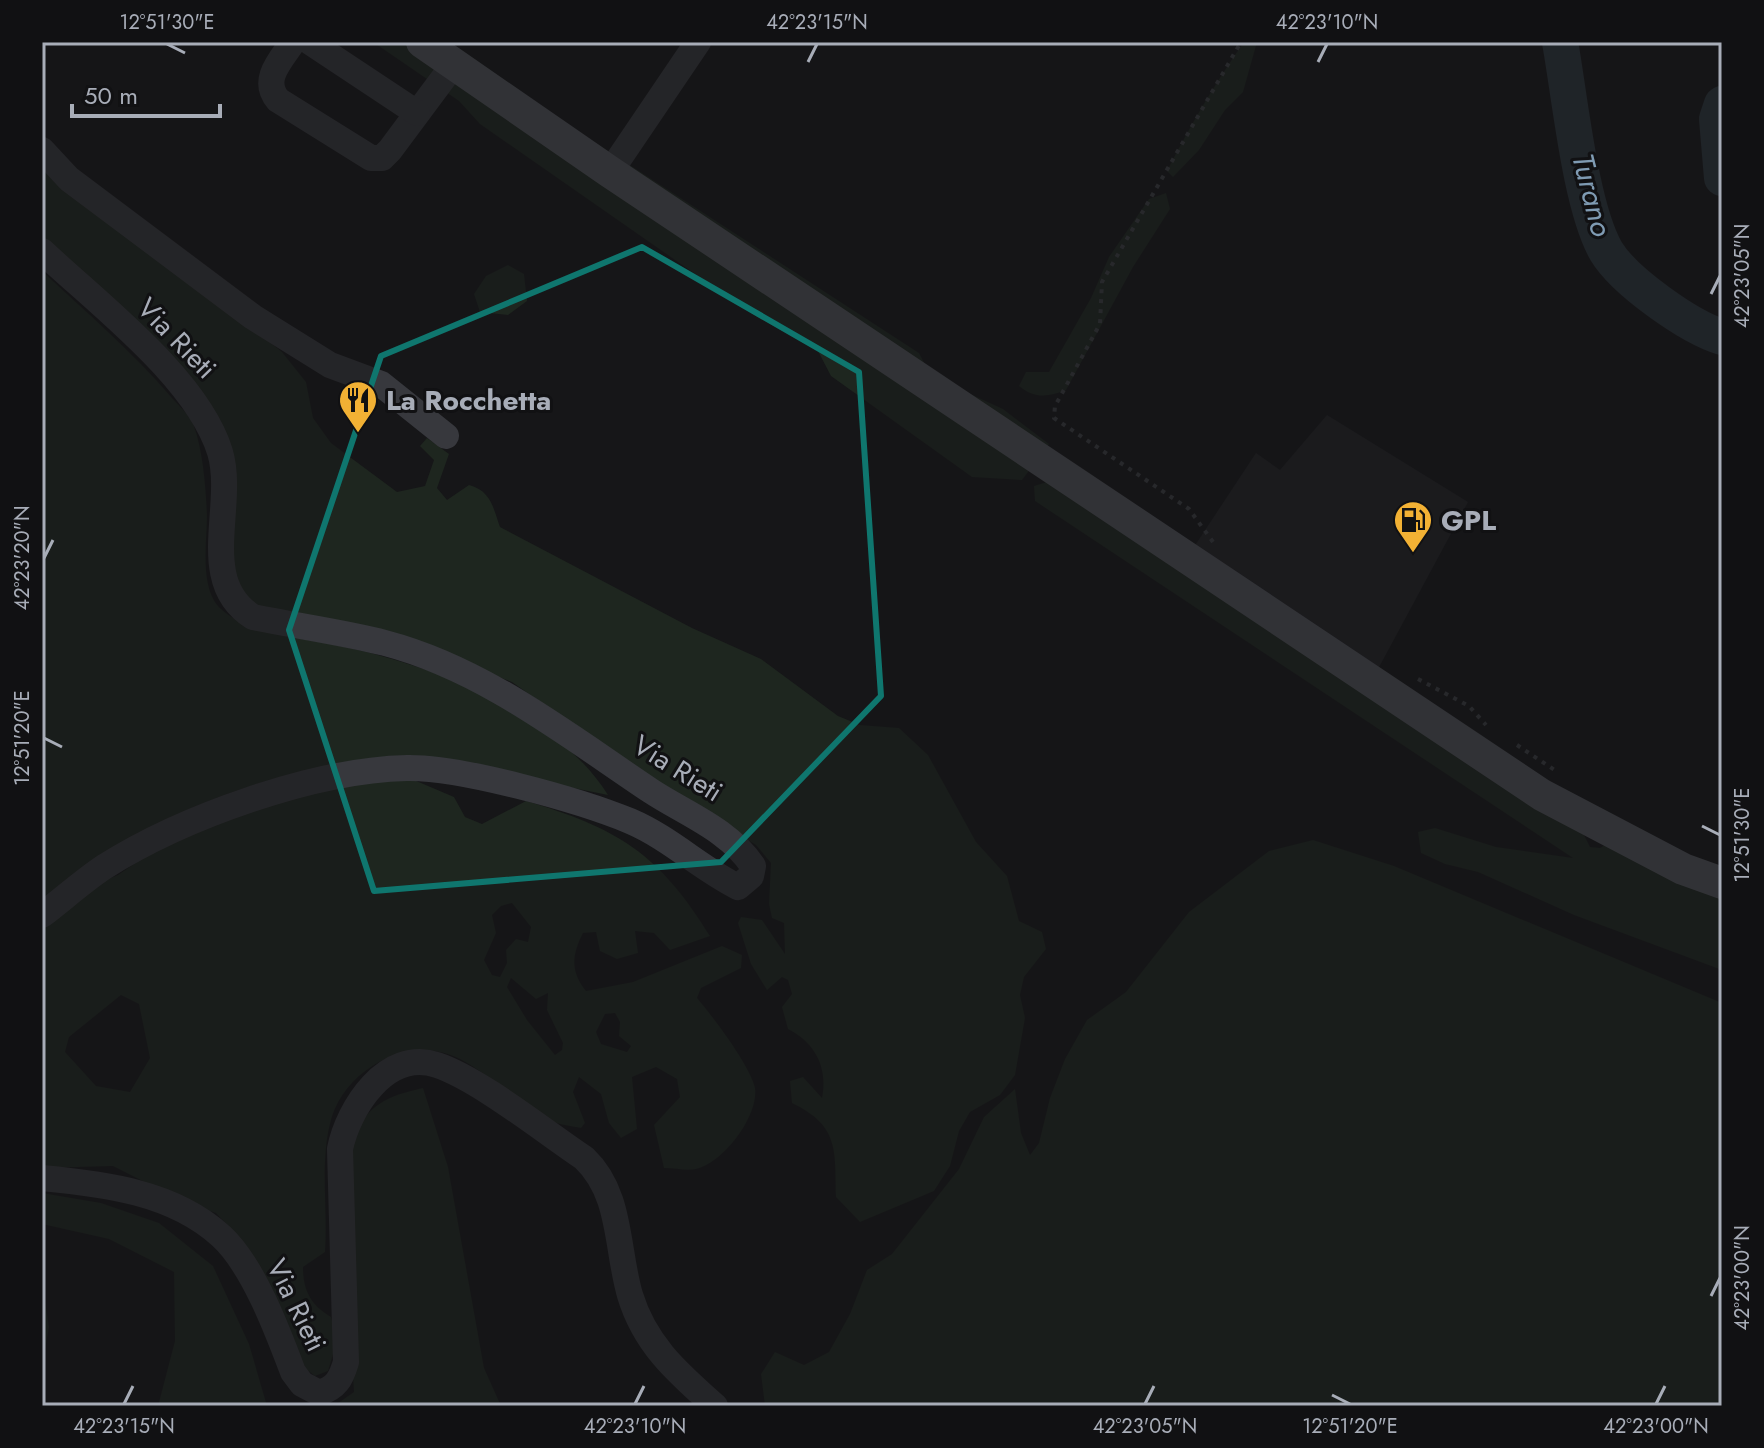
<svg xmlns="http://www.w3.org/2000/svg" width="1764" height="1448" viewBox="0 0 1764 1448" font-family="Jost,sans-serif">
<rect width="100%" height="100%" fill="#161618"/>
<polygon fill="#222225" points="1327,415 1468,502 1378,669 1194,547 1256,453 1280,470"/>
<g fill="#1e261f" fill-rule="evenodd">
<polygon points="373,42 450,42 582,134 919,353 931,376 1003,409 1049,444 1022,480 972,477 831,376 818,351 754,315 480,124 459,101"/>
<path d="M 1244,42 L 1257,42 L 1243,92 L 1225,110 L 1199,150 L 1173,177 L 1167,171 C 1190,126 1215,83 1244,42 Z"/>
<path d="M 42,156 L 282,352 L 306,382 L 313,418 L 331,443 L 397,492 L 425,486 L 434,460 L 420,446 L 427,438 L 449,454 L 437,488 L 447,500 L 469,485 C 491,491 493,507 500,527 L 692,628 L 761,659 L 838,716 L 860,725 L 899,728 L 928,755 L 976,842 L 1007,876 L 1019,921 L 1042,932 L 1046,949 L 1024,977 L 1020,995 L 1025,1018 L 1015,1075 L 1000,1095 L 970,1112 L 959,1131 L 950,1166 L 934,1191 L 860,1222 L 836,1197 C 835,1149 839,1126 792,1103 L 790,1081 L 803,1077 L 822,1098 C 828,1067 815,1043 788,1029 L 782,1007 L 792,994 L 788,980 L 782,977 L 767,990 L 751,964 L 738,923 L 741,917 L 762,920 L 785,954 L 784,923 L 772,918 L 769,904 L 771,863 L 756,845 L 658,785 L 512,682 L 427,650 L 258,607 L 238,595 L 210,407 L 187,372 L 42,238 Z"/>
<path d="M 1166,193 L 1170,209 L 1133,267 L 1066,390 C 1049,397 1034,399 1019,386 L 1026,372 L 1049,372 L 1091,298 L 1109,257 L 1149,199 Z"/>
<polygon points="508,265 524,274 527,301 508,315 480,312 474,294 486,276"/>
<path d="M 42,271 C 86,312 133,352 172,398 C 179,406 191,416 194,426 C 203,451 206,489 207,516 C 207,542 199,589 221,609 C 252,637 301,637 340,646 C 433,665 556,712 608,795 L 416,756 C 352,753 220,789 164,822 C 122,847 82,878 42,905 Z"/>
<polygon points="1047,482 1581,829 1590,847 1600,848 1610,842 1722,888 1722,970 1574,915 1478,872 1445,864 1421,853 1418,832 1435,828 1496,847 1573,858 1035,501 1034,486"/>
<path d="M 414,780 L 454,797 L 465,817 L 482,824 L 526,801 C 617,828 659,853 710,936 L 670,950 L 654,933 L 635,931 L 638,953 L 617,959 L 600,951 L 596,932 L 583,933 C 572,955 570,971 586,991 L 633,982 L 722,946 L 742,955 L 741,968 L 701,988 L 697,998 C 712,1015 751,1067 755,1088 C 759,1116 723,1163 696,1169 C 687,1171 674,1168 664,1168 L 654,1125 L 680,1097 L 677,1079 L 656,1067 L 632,1077 L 637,1129 L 621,1138 L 609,1123 L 601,1094 L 579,1077 L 573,1092 L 585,1123 L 581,1128 C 572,1126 560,1125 551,1121 C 518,1106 493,1076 460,1059 C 410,1033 342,1069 330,1124 C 320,1164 328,1211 325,1252 L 303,1267 C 303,1291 311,1305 331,1317 L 337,1341 L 328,1371 L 315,1376 L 293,1359 L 242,1241 L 216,1213 L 188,1204 L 113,1166 L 42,1168 L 42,923 L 85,888 L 118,875 L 159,847 L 250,808 L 365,782 ZM 512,903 L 531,927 L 528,942 L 516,939 L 506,950 L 507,963 L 500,977 L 492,975 L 484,960 L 496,933 L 492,915 L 501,906 ZM 511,978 L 536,999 L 548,993 L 547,1010 L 563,1043 L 562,1050 L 555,1055 L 527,1020 L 507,987 ZM 121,995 L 139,1004 L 150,1058 L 130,1092 L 96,1086 L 65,1052 L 69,1037 ZM 615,1013 L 620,1022 L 619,1036 L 631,1046 L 627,1052 L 601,1044 L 596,1032 L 605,1014 Z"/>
<polygon points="1313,840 1394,866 1722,1003 1722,1406 765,1406 761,1374 775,1352 804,1365 829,1352 850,1314 867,1270 892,1254 959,1169 984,1117 1015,1089 1021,1133 1030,1155 1039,1143 1050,1098 1065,1059 1087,1020 1126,992 1189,912 1269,851"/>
<path d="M 423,1088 L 448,1167 L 484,1368 L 501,1406 L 334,1406 L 354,1392 C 352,1340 334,1152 364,1118 C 381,1098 398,1094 423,1088 Z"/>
<polygon points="42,1193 101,1203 159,1223 213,1266 249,1344 267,1406 158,1406 175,1341 174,1272 109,1239 42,1224"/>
<polygon points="42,1283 49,1327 42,1366"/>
</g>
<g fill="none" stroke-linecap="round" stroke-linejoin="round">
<g stroke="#2c353c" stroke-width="36">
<path d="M 1560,42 C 1570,97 1580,205 1606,251 C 1624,281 1689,327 1722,337"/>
<polyline points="1722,104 1717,119 1722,178"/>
</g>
<g stroke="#3d3f44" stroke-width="4" stroke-dasharray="4 6" stroke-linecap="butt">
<polyline points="1213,542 1189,509 1054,418 1055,406 1100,324 1102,282 1241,42"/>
<polyline points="1418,679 1469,706 1486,725"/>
<polyline points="1517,745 1556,771"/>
</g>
<g stroke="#37383d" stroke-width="26">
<path d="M 293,42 C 280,61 261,80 278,100 L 371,158 L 382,158 L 390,150 L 454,64"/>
<polyline points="310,42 417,113"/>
<polyline points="42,150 69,179 253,317 330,365 381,384 446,436"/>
<polyline points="610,172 698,42"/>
<path d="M 42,251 C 98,304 197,378 220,452 C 236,506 196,581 253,617 C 296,626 342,632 385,643 C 484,669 567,735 651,791 C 686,814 728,829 753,866 L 751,876 L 738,887 C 700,868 670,838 630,821 C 579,800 461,767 407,768 C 314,770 183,817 104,867 C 83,881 63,899 42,915"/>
<path d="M 42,1178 C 104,1184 173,1192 221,1236 C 253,1265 278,1332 293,1372 L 302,1384 L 319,1393 C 336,1388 341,1379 346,1362 L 340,1149 C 348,1109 386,1048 437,1065 C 479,1079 545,1132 584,1158 C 622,1194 616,1247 630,1295 C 645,1345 678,1373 715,1406"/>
</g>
<polyline stroke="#53555c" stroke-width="32" points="422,42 610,172 1542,795 1683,869 1722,883"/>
</g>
<path d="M0 0H1764V1448H0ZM 642,247 L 859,372 L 881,696 L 721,862 L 374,891 L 289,630 L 381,356 Z" fill="#161618" fill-opacity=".55" fill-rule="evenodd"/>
<path fill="none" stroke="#0f766e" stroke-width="6" stroke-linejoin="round" d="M 642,247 L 859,372 L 881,696 L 721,862 L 374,891 L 289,630 L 381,356 Z"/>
<path fill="none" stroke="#a8adb8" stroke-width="3" d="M 167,44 L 185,53M 808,62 L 817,44M 1318,62 L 1327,44M 1711,294 L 1720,276M 44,558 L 53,540M 44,738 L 62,747M 1702,826 L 1720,835M 1711,1296 L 1720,1278M 1332,1395 L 1350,1404M 124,1404 L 133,1386M 635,1404 L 644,1386M 1145,1404 L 1154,1386M 1656,1404 L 1665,1386"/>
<defs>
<symbol id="restaurant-pin" viewBox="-11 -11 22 30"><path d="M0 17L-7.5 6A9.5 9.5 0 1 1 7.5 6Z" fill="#f2b134" stroke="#111113"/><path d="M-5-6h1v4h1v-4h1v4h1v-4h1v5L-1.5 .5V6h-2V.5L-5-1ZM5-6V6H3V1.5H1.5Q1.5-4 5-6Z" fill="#111"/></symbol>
<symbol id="fuel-pin" viewBox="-11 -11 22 30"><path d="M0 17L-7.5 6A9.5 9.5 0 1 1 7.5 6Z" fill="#f2b134" stroke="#111113"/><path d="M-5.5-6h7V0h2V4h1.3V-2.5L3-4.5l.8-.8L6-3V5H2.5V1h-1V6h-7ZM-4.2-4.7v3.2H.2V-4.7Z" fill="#111"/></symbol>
</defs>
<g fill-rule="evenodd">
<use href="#restaurant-pin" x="336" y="378" width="44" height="60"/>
<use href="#fuel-pin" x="1391" y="498" width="44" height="60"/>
</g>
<g text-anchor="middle" stroke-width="6" stroke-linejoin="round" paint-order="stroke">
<g font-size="28" fill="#a8adb8" stroke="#111113">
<text transform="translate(177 338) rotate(46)" y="10">Via Rieti</text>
<text transform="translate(678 768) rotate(32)" y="10">Via Rieti</text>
<text transform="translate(297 1305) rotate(64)" y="10">Via Rieti</text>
</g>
<g font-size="28" font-weight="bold" fill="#a8adb8" stroke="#111113" text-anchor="start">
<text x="386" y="410">La Rocchetta</text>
<text x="1441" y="530">GPL</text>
</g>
<g font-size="30" font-style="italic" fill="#7f9bb3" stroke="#111113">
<text transform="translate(1592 195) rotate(76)" y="10">Turano</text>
</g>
</g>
<rect width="1764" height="1448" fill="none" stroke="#111113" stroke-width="88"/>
<path d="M72 104v12h148v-12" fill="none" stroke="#a8adb8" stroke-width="4"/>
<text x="84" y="104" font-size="24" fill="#a8adb8" stroke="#111113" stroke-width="6" paint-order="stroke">50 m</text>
<rect x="44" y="44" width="1676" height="1360" fill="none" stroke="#a8adb8" stroke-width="3"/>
<g font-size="20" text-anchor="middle" fill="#a8adb8">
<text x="167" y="29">12°51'30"E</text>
<text x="817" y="29">42°23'15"N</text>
<text x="1327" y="29">42°23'10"N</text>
<text transform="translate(1742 276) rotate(-90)" y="7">42°23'05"N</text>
<text transform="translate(22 558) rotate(-90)" y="7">42°23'20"N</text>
<text transform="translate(22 738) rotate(-90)" y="7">12°51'20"E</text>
<text transform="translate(1742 835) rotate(-90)" y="7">12°51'30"E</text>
<text transform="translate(1742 1278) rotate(-90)" y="7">42°23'00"N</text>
<text x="124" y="1433">42°23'15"N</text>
<text x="635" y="1433">42°23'10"N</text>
<text x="1145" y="1433">42°23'05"N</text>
<text x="1350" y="1433">12°51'20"E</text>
<text x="1656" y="1433">42°23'00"N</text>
</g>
</svg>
